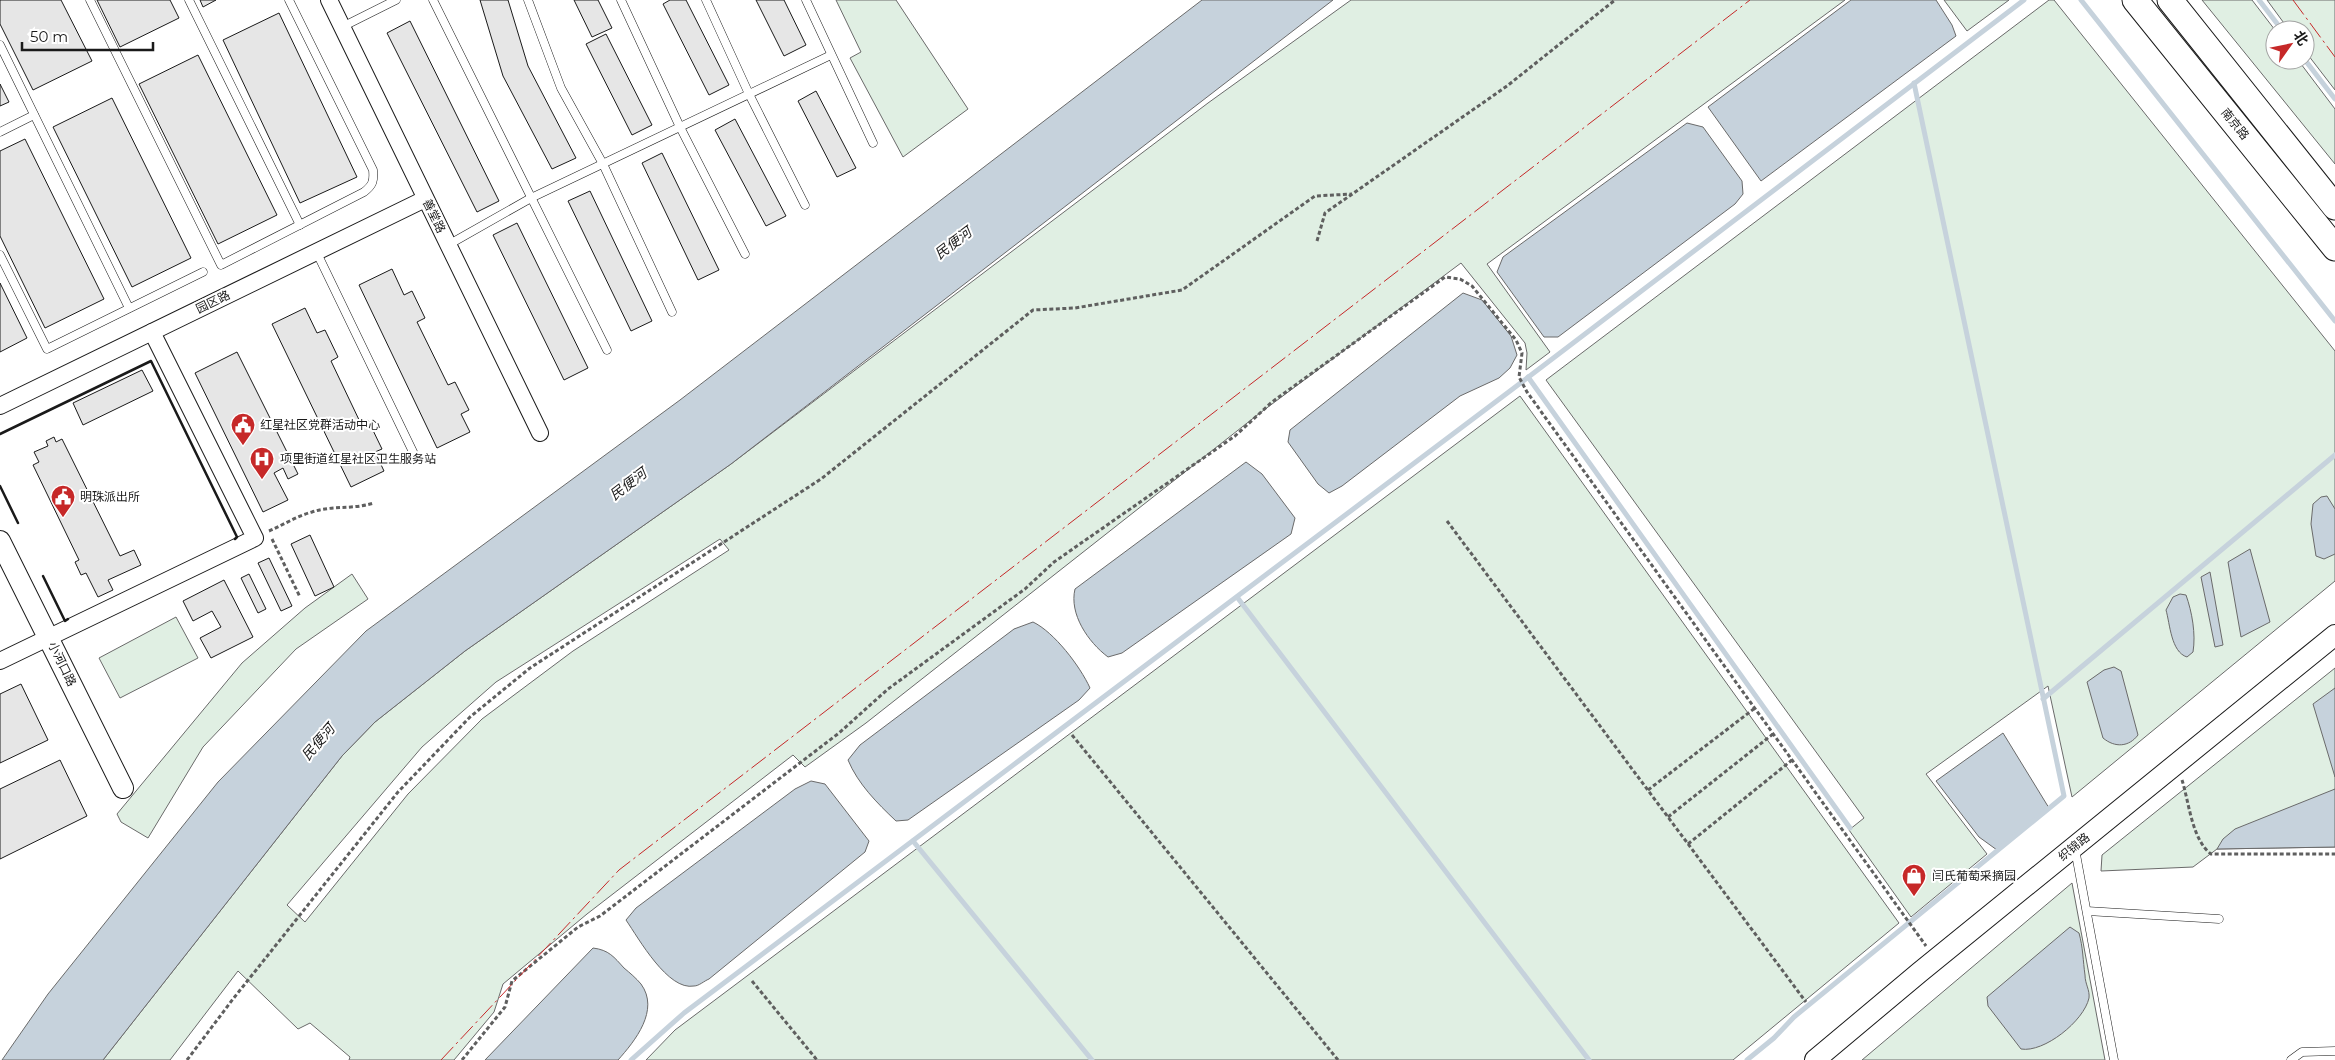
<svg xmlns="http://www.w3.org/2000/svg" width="2335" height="1060" viewBox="0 0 2335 1060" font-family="Montserrat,'Noto Sans SC',sans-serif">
<rect width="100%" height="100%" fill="#fff"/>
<g fill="#e0efe3" stroke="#6a6a6a" fill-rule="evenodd">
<polygon points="836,0 896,0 968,109 903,157 850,58 861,52"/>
<path d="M 1351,0 L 1845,0 L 1487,264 L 1550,352 L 1526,370 L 1527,353 L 1525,343 L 1461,263 L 1256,416 L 866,723 L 805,767 L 793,755 L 587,914 L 503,984 L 494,1012 L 454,1060 L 349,1060 L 350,1057 L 310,1023 L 298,1029 L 238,971 L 170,1060 L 103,1060 L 342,756 L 375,722 L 465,651 L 731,464 L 1208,103 ZM 720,539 L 729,550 L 573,651 L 482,719 L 408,794 L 305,922 L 287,905 L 422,747 L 496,682 Z"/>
<polygon points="1944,0 2009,0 1967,31"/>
<polygon points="2049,0 2054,0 2335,351 2335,581 2072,797 2048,686 1926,774 1987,854 1911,917 1849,830 1864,818 1546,380"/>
<polygon points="2202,0 2252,0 2275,30 2275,60 2298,60 2335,109 2335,164"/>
<polygon points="2267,0 2335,0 2335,90 2305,51 2305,30 2289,30"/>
<polygon points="1520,396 1899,923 1733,1060 646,1060 675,1030"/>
<polygon points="352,574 368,599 296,649 203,747 148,838 121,822 117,814 242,663 305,608"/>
<polygon points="176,617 198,658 120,698 99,658"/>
<polygon points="2335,668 2335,847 2217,849 2193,867 2101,871 2102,855"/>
<polygon points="2072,883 2105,1060 1862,1060"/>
</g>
<g fill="#c6d2dc" stroke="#6a6a6a">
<polygon points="1202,0 1333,0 731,464 465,651 375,722 342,756 103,1060 2,1060 48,994 218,782 366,631 680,400"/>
<polygon points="1851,0 1936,0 1952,25 1956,36 1761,181 1708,107"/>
<polygon points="1687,123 1703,127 1742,181 1743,194 1735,204 1558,337 1544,337 1497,272 1503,257"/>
<polygon points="1463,293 1482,300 1511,336 1517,355 1510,368 1499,378 1460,396 1342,486 1329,493 1318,484 1288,442 1290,430"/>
<path d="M 1246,462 L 1262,474 L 1295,518 L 1291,534 L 1122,653 L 1108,657 C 1088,642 1069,614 1075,589 Z"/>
<polygon points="2327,496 2335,509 2335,554 2324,559 2316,556 2311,524 2313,504 2321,497"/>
<polygon points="2250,549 2270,622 2241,637 2228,562"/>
<polygon points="2210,572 2223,645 2215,647 2201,577"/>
<path d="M 2180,594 L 2186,595 C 2192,612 2196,634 2193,652 L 2187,657 C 2171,652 2170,624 2166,610 L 2173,597 Z"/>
<path d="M 1033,622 C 1054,632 1080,666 1090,688 L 1079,700 L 908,820 L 896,821 C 877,803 858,784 848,760 L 860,745 L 1014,629 Z"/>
<path d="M 2114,667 L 2121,671 L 2138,735 C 2129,747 2115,748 2103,738 L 2087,682 L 2104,670 Z"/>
<polygon points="2335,688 2335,777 2313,704"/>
<polygon points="2003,733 2049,808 1997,850 1979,837 1936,781"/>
<path d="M 811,781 L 825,784 L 869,841 L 865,852 L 709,979 C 704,981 699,986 694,986 C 668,991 639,939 626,920 L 636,908 L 795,789 Z"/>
<polygon points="2335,789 2335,847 2217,849 2223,839 2235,829"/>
<path d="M 2070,927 L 2079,933 C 2083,947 2083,961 2085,975 C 2085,984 2090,990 2089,998 C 2084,1021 2044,1053 2021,1049 L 1988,1006 L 1987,997 Z"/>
<path d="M 593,948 C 609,950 614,957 624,968 C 630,973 636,978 641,984 C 660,1010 635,1041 618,1060 L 485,1060 Z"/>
</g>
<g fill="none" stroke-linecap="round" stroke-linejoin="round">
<g stroke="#c6d2dc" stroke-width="5">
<polyline points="2081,0 2335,321"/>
<polyline points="2259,0 2282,30"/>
<polyline points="2305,60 2335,99"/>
<polyline points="1528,377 1850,828"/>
<polyline points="1237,597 1589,1060"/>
<polyline points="2043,699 2335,455"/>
<polyline points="913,841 1092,1060"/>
<polyline points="631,1060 684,1013 1510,391 2024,0"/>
<polyline points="1747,1060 1774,1038 1794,1017 2064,796 1914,83"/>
</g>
</g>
<g fill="#e6e6e6" stroke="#1a1a1a">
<polygon points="0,0 61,0 92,61 33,90 0,24"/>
<polygon points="97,0 170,0 179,18 120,47"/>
<polygon points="200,0 216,0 203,7"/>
<polygon points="480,0 508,0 528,66 576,158 552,169 503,76"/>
<polygon points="574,0 598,0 612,28 592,37"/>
<polygon points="670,0 686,0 729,85 709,95 663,4"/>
<polygon points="756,0 784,0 806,45 784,56"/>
<polygon points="279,13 357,177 300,203 223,40"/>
<polygon points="410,21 499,201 477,212 387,33"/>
<polygon points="606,34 652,125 632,135 586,44"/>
<polygon points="198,55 277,215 218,244 139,84"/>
<polygon points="0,84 9,102 0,106"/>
<polygon points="816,91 856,168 837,177 798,101"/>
<polygon points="112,98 191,258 132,287 53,127"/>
<polygon points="735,119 786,216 766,226 715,130"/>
<polygon points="25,139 104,299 45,328 0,236 0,151"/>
<polygon points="662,153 719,270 698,280 642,163"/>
<polygon points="590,191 652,321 631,331 568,201"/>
<polygon points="517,223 588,368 564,380 493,235"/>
<polygon points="392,269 404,295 412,291 425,318 417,322 448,385 455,382 469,410 461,414 470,432 437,448 359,285"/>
<polygon points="0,283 27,338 0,352"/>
<polygon points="305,308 317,333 325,330 338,357 331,361 361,424 368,420 382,449 375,452 384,471 351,487 272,324"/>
<polygon points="237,352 298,474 288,479 283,468 274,473 288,500 263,512 195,373"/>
<polygon points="142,370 153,391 83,425 73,403"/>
<polygon points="54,437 56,442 62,439 120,556 134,550 141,565 108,580 113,590 98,597 86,573 81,575 75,562 79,560 33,465 39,462 34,452 48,446 46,441"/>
<polygon points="310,535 334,587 315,596 291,544"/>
<polygon points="269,558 292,606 281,611 258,563"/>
<polygon points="249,574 266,609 258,613 241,578"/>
<polygon points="224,580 253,637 211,658 200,638 221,627 212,611 193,621 183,601"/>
<polygon points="21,684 48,740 0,763 0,694"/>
<polygon points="60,760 87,816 0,859 0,789"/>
</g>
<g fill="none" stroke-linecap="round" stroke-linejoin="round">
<defs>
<g id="service">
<path d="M 90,0 L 221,265 L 364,192 C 373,185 374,181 373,170 L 289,0"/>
<polyline points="189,0 300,225"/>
<polyline points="433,0 607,350"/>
<polyline points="528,0 561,88 603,164 672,312"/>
<polyline points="621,0 680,127 745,254"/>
<polyline points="706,0 749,94 805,205"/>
<polyline points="806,0 873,143"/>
<polyline points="342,27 396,0"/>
<polyline points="0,45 129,308"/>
<polyline points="0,132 34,115"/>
<polyline points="448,245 531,198 831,55"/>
<polyline points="316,251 414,454"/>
<polyline points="0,255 47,349 203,272"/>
<polyline points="2075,849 2114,1060"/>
<polyline points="2087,911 2219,919"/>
<polyline points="2291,1060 2302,1052 2335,1051"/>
</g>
<g id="minor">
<polyline points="329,0 540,433"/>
<polyline points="0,406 425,199"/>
<polyline points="0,661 255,538 152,332"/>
</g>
<g id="tertiary">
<polyline points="0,541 123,788"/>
<polyline points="1815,1060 1920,972 2335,635"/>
</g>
<g id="primary">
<polyline points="2135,0 2335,248"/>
<polyline points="2170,0 2335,207"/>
</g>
</defs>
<use href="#service" stroke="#1a1a1a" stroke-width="9"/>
<use href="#minor" stroke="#1a1a1a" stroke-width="18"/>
<use href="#tertiary" stroke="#1a1a1a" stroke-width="22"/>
<use href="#primary" stroke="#1a1a1a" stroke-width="27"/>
<g stroke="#5f5f5f" stroke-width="3" stroke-dasharray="4 2.5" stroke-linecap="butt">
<polyline points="1317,241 1325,213 1507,86 1615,0"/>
<polyline points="1447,521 1806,1002"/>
<path d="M 269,531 C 283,525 297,516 312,512 C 333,505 351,510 374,503"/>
<polyline points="272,539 300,597"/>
<polyline points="1072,735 1338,1060"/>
<path d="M 2182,780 C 2189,802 2192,840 2211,854 L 2335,854"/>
<polyline points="1648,790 1755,708"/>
<polyline points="1668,817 1773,734"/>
<polyline points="1688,844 1792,760"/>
<polyline points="752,981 817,1060"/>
<polyline points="187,1060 233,999 398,792 470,717 530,668 821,479 1033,310 1075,308 1182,290 1315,196 1352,194"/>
<polyline points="462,1060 505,1007 512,981 578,927 600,916 839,733 888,689 1025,589 1054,562 1235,436 1272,402 1445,277 1460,279 1472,286 1516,340 1522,353 1519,377 1527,392 1926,946"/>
</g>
<use href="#service" stroke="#fff" stroke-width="8"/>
<use href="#minor" stroke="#fff" stroke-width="16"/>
<use href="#tertiary" stroke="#fff" stroke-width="20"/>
<use href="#primary" stroke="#fff" stroke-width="25"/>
<g stroke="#1a1a1a" stroke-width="2.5">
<polyline points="0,434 151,361 237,537 235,539"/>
<polyline points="0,486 18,523"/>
<polyline points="43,576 65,621 68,619"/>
</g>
<g stroke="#c62828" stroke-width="1" stroke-dasharray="18 4 2.5 4" stroke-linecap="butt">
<polyline points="2293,0 2335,57"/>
<polyline points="441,1060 619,870 1750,0"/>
</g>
</g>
<defs>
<symbol id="civic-pin" viewBox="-11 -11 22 30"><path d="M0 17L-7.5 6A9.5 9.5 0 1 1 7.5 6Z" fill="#c62828" stroke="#fff"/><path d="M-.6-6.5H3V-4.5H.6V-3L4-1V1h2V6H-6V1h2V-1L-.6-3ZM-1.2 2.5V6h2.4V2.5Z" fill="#fff"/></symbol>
<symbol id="hospital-pin" viewBox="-11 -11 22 30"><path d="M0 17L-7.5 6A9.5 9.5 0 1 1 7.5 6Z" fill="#c62828" stroke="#fff"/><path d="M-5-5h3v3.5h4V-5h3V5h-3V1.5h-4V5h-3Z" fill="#fff"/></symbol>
<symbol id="shop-pin" viewBox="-11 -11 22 30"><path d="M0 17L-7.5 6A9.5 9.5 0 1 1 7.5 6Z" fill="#c62828" stroke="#fff"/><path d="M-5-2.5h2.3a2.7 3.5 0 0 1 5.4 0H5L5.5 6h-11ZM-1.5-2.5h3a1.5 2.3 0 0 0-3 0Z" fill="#fff"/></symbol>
</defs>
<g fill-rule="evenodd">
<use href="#civic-pin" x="229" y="411" width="28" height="38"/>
<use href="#hospital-pin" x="248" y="445" width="28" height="38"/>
<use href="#civic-pin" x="49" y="483" width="28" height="38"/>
<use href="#shop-pin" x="1900" y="862" width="28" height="38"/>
</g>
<g text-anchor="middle" stroke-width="4" stroke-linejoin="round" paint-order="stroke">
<g font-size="12" fill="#1a1a1a" stroke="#fff">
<text transform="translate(2235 124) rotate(51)" y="4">南京路</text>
<text transform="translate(434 216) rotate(64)" y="4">善堂路</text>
<text transform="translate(213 302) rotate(-26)" y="4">园区路</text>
<text transform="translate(62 664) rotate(64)" y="4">小河口路</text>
<text transform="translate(2074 847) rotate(-39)" y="4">织锦路</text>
</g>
<g font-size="12" fill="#1a1a1a" stroke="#fff" text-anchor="start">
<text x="260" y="429">红星社区党群活动中心</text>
<text x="280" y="463">项里街道红星社区卫生服务站</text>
<text x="80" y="501">明珠派出所</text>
<text x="1932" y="880">闫氏葡萄采摘园</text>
</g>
<g font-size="14" font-style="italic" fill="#1a1a1a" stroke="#fff">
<text transform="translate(953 243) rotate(-37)" y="5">民便河</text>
<text transform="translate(628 484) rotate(-37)" y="5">民便河</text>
<text transform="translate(318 742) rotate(-49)" y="5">民便河</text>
</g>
</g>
<g transform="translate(2290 45) rotate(57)"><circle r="24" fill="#ffffff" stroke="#a3a3a3"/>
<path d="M0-4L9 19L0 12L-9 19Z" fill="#c62828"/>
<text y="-8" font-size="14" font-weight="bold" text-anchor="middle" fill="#1a1a1a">北</text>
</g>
<path d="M22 42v8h131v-8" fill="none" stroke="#1a1a1a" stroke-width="2.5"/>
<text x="30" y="42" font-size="15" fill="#1a1a1a" stroke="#ffffff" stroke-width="4" paint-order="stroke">50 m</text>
</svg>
